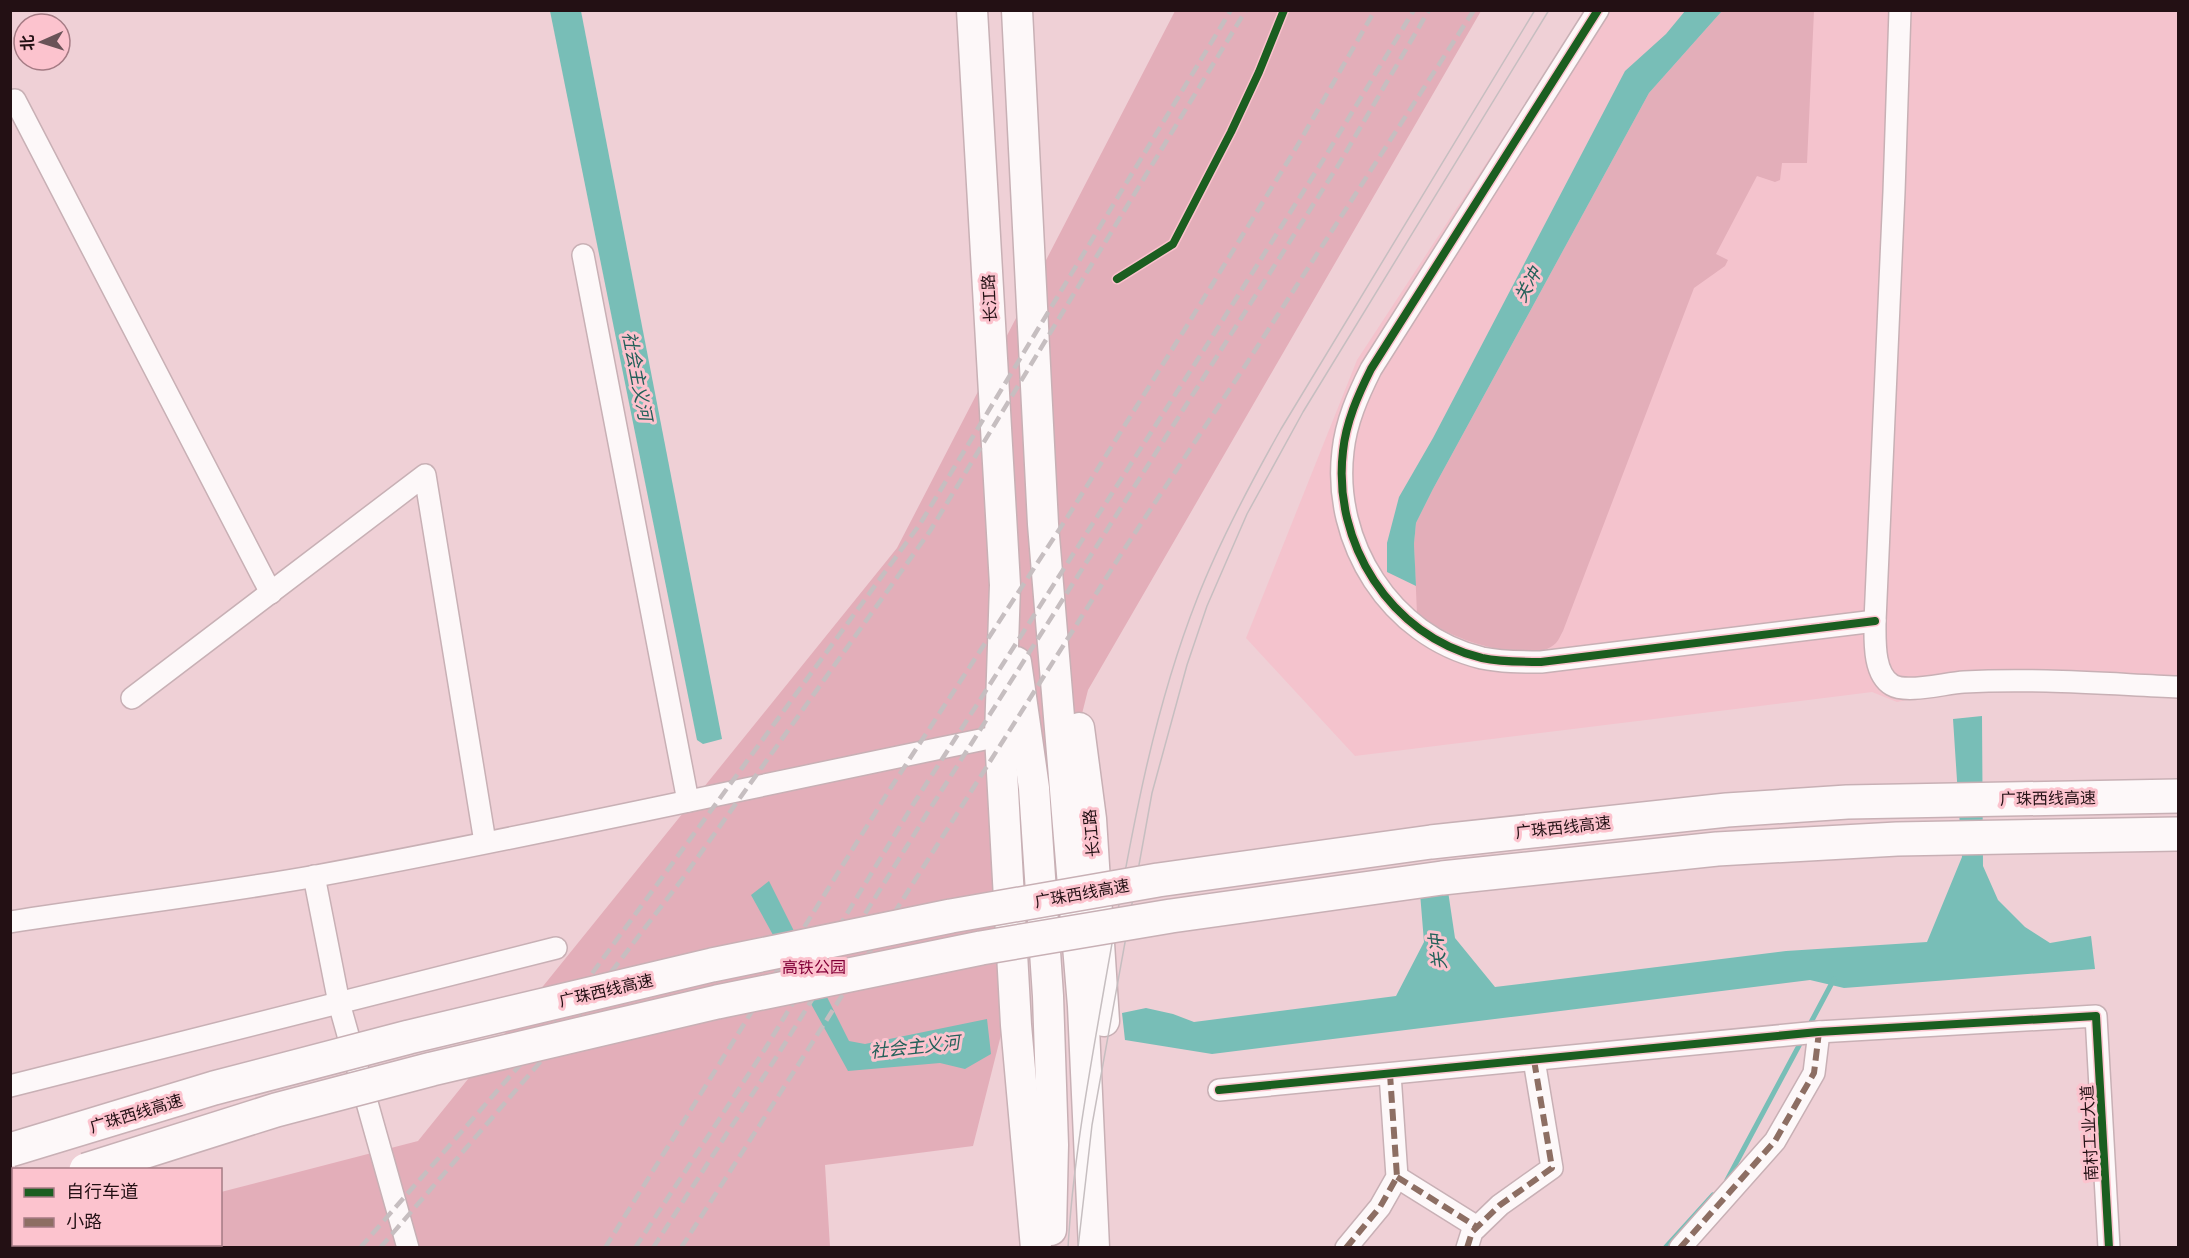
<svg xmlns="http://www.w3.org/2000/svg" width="2189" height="1258" viewBox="0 0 2189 1258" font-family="Mulish,'Noto Sans SC',sans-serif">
<rect width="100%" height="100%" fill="#efd0d6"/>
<polygon fill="#f4c3cd" points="1586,11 2178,11 2178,696 2018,690 1950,691 1897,702 1872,692 1355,756 1246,638 1357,360"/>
<g fill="#e3aeb9">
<polygon points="1175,11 1481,11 1088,690 973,1146 825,1165 830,1247 11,1248 16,1244 220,1244 221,1192 418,1141 897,548"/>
<path d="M 1722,11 L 1814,11 L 1807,163 L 1782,163 L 1780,180 L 1775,182 L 1757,176 L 1716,254 L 1728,260 L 1725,266 L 1694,288 L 1563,631 C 1561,634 1559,640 1556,643 C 1535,665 1468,643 1445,631 C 1435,626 1426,619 1417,614 L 1414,544 L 1416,523 L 1433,489 L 1649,93 Z"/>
</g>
<g fill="#78beb7">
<polygon points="550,11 581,11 722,739 703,744 697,740"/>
<polygon points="1685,11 1722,11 1649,93 1433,489 1416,523 1414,544 1416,586 1387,572 1387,543 1399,497 1433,438 1625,71 1666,34"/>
<polygon points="1982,716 1983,866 1998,900 2025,927 2050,943 2091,936 2095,969 1844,988 1810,980 1212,1054 1125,1040 1122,1013 1146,1008 1173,1014 1194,1022 1396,996 1424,942 1420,893 1448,891 1455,938 1495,987 1786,951 1927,942 1962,857 1953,719"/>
<polygon points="769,881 849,1041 865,1044 987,1019 991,1054 965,1069 940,1063 848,1071 751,895"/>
</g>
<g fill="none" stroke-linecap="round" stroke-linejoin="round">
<g stroke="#78beb7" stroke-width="5">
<polyline points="1809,1026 1834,979"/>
<polyline points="1727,1180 1802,1040"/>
<polyline points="1665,1248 1713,1195"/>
</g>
<defs>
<g id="street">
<path d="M 1598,10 L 1371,369 C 1358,395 1346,422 1343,451 C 1332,542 1390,636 1482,658 C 1501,662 1521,662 1541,662 L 1875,621"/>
<path d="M 1900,10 L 1894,192 L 1875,621 C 1875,640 1873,674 1892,685 C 1907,694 1945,683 1964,682 C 2035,678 2107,684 2178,687"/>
<polyline points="15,100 271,593"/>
<polyline points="583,255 688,801"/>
<polyline points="132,698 425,475 485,842"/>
<polyline points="314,876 339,1003 408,1248"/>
<path d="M 10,922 C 112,906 215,894 316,876 C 545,834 772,782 1000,736"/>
<polyline points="10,1086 556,948"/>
<polyline points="1219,1090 1818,1032 2096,1016 2109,1248"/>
<polyline points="1397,1177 1477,1227"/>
<polyline points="1346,1248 1380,1207 1397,1177 1390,1074"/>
<polyline points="1467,1248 1472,1232 1500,1205 1552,1168 1534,1060"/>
<polyline points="1680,1248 1775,1141 1814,1073 1819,1032"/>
</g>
<g id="secondary">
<polyline points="972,10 1005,585 1000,736 1016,1025 1036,1248"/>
<polyline points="1017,10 1043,524 1083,1006 1094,1248"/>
<polyline points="1016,662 1034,788 1048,996 1053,1145 1051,1230"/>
<polyline points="1079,728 1091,819 1104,1021"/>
</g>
<polyline id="highway" points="10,1191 14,1190"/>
</defs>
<use href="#street" stroke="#c8b0b5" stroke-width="24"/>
<use href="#secondary" stroke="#c8b0b5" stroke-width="33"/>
<use href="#highway" stroke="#c8b0b5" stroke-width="36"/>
<use href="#street" stroke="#fdf8f9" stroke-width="21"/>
<use href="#secondary" stroke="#fdf8f9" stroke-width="30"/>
<use href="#highway" stroke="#fdf8f9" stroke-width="33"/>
<g stroke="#c6bec0" stroke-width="1.5">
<path d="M 1068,1248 C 1073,1159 1090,1070 1105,983 C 1128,854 1149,721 1197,599 C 1220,540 1250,484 1281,429 L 1535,10"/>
<polyline points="1078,1248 1092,1125 1152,793 1187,665 1207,606 1247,514 1303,412 1549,10"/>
</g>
<g stroke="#c6bec0" stroke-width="4.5" stroke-dasharray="12 6" stroke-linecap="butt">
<polyline points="360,1248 553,1027 920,524 1231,10"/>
<polyline points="380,1248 560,1039 683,878 930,531 1246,10"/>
<polyline points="605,1248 890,789 1070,513 1188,324 1296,148 1375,10"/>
<polyline points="635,1248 765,1049 914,803 1212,337 1325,157 1414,10"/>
<polyline points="653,1248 779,1053 928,812 1339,164 1429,10"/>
<polyline points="681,1248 800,1062 1125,548 1243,369 1474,10"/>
</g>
<defs>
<g id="highway-bridge">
<polyline points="10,1150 214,1088 409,1037 712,965 951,916 1158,880 1431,842 1727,810 1847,802 2178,796"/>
<polyline points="86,1170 276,1110 432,1069 717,1002 981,948 1171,916 1442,878 1717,849 1897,839 2178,834"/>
</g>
</defs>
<use href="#highway-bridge" stroke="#c8b0b5" stroke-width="36" stroke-linecap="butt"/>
<use href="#highway-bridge" stroke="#fdf8f9" stroke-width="33"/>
<g stroke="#8d6e63" stroke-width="6" stroke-dasharray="12 6" stroke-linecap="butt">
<polyline points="1397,1177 1477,1227"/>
<polyline points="1346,1248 1380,1207 1397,1177 1390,1074"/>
<polyline points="1467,1248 1472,1232 1500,1205 1552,1168 1534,1060"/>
<polyline points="1680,1248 1775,1141 1814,1073 1819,1032"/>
</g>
<defs>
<g id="cycleway">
<path d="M 1598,10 L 1371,369 C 1358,395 1346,422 1343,451 C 1332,542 1390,636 1482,658 C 1501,662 1521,662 1541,662 L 1875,621"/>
<polyline points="1117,279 1173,244 1231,132 1259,72 1284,10"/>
<polyline points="1219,1090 1818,1032 2096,1016 2109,1248"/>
</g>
</defs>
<use href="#cycleway" stroke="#fcc3ce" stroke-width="11"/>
<use href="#cycleway" stroke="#1b5e20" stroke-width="8"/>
</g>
<g text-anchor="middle" stroke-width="6" stroke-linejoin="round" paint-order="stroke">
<g font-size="16" fill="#231014" stroke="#fcc3ce">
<text transform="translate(989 298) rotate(-93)" y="6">长江路</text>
<text transform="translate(2048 798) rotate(-1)" y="6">广珠西线高速</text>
<text transform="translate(1563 827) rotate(-6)" y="6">广珠西线高速</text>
<text transform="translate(1091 833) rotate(-95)" y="6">长江路</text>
<text transform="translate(1082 893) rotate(-10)" y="6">广珠西线高速</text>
<text transform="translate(606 990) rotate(-13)" y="6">广珠西线高速</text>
<text transform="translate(136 1113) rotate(-17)" y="6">广珠西线高速</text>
<text transform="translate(2089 1133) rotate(-93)" y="6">南村工业大道</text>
</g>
<g font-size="16" fill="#830038" stroke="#fcc3ce">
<text x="814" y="973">高铁公园</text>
</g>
<g font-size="18" font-style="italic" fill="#24615a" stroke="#fcc3ce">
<text transform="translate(1528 285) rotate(-61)" y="6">关冲</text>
<text transform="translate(637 376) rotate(79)" y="6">社会主义河</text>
<text transform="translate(1438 952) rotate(-97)" y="6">关冲</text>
<text transform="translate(915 1047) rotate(-6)" y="6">社会主义河</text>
</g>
</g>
<rect width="2189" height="1258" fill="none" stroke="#231014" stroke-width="24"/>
<rect x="12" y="1168" width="210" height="78" fill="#fcc3ce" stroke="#a57b84" stroke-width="1.5"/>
<rect x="24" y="1188" width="30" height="9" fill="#1b5e20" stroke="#a57b84" stroke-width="1.5"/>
<text x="66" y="1198" font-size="18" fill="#231014">自行车道</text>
<rect x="24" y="1218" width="30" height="9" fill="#8d6e63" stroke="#a57b84" stroke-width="1.5"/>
<text x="66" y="1228" font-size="18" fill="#231014">小路</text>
<g transform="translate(42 42) rotate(267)"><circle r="28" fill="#fcc3ce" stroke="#a57b84" stroke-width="1.5"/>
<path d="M0-4.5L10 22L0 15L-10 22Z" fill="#6a5358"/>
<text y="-9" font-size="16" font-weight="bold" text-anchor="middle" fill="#231014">北</text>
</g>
</svg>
